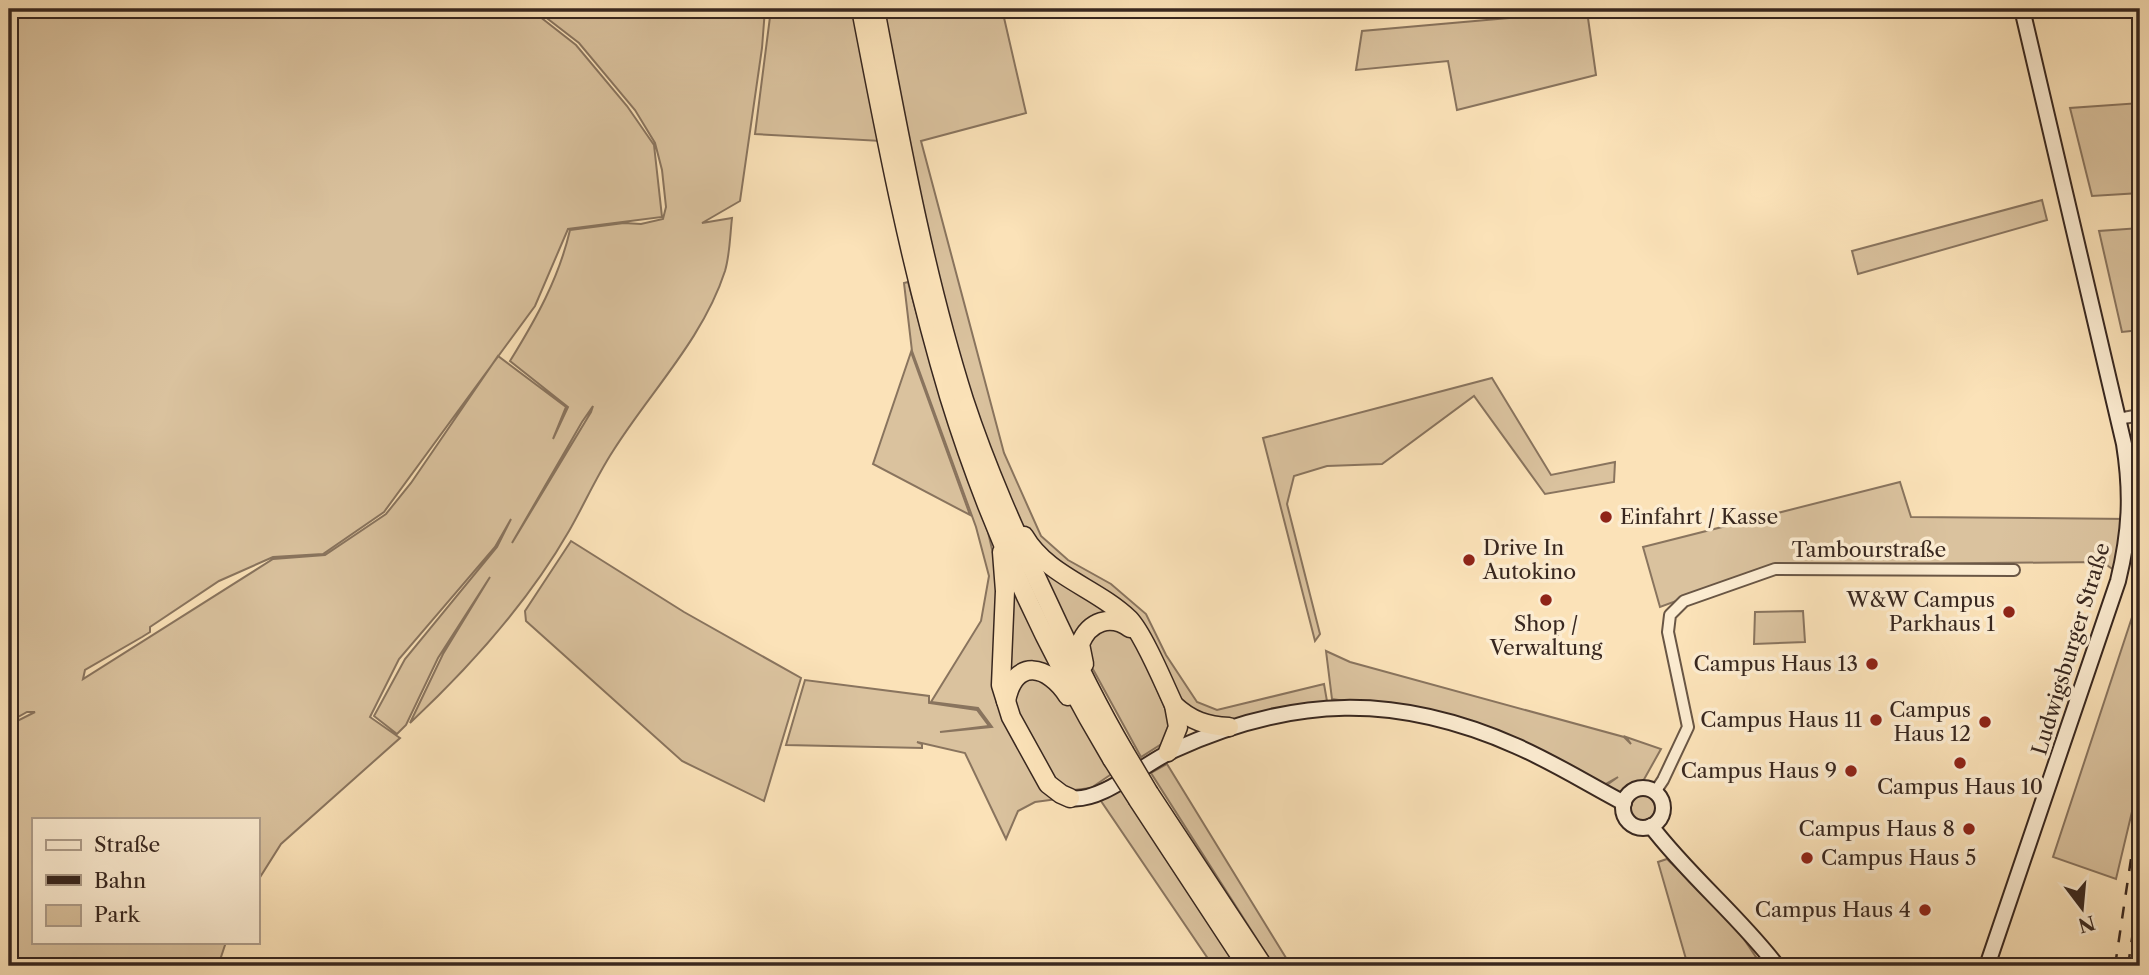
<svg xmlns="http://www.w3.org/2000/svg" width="2149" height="975" viewBox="0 0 2149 975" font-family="'Libre Caslon Text',serif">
<rect width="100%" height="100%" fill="#fbe2b8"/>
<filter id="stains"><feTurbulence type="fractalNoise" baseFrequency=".00286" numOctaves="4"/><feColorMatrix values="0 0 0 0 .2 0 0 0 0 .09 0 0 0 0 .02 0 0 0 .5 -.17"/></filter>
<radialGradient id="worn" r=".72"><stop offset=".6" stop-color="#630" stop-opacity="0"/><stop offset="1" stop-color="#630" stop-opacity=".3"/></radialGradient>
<g fill="#dac29e" stroke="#89745e" stroke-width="2" fill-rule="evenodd">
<path d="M 9,9 L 530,9 L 576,45 L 627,106 L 654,145 L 662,217 L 568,229 L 535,306 L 384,512 L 323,554 L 273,557 L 219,581 L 150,627 L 150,632 L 142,637 L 85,670 L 83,679 L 273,559 L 325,555 L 386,514 L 411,483 L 498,356 L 566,407 L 553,439 L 568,407 L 510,361 C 536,319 559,278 570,230 L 624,223 L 641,224 L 663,219 L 666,207 L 662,170 L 655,143 L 635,110 L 579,43 L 535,9 L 765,9 L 762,48 L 740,201 L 702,223 L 732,218 C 730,235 730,254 725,271 C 703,339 650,392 613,451 C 596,477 584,505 569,531 C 527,604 471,666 410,723 L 443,654 L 490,577 L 438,658 L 406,725 L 397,734 L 374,716 L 405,659 L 497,547 L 511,519 L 495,547 L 399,659 L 370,717 L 400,738 L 281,844 L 257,882 L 257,819 L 33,819 L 33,942 L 226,942 L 218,966 L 9,966 L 9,725 L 35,712 L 27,712 L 9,722 ZM 593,406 L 591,412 L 512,543 L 582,422 Z"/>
<polygon points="771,9 860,9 881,141 755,134"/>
<polygon points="875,9 1002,9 1026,113 921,141 1004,453 1041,536 1068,560 1111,584 1146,614 1166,655 1197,702 1217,710 1324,684 1328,707 1229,727 1183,713 1139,634 1029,544 964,399"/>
<polygon points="1587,11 1596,75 1457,110 1448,61 1356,70 1362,31"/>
<polygon points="2140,103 2140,193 2092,196 2070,108"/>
<polygon points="2042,200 2047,220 1858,274 1852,251"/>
<polygon points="2140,228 2140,330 2122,332 2099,231"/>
<polygon points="908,282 935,380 988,532 998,575 994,674 1058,799 1035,802 1018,811 1006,839 965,753 917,742 922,744 922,748 786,745 805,680 929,696 929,703 977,710 989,726 940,732 992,727 978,708 931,702 981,621 989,576 976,527 912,351 904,283"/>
<polygon points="911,352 970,515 873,464"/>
<polygon points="1492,378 1551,475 1615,462 1614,482 1545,494 1474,396 1382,464 1327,466 1294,476 1287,504 1320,634 1315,641 1263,438"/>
<polygon points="1900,482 1911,517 2130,519 2114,570 2102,562 1774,565 1660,607 1643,547"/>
<polygon points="571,541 684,612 801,678 764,801 682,761 526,621 525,611"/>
<path d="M 1029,552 L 1113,612 C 1093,615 1084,618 1076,638 L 1063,623 Z"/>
<path d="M 1011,589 L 1023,602 L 1054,667 C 1035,661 1021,663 1005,675 Z"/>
<polygon points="2140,593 2140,778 2116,879 2053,857"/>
<polygon points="1803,611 1805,642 1754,644 1755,612"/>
<polygon points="1102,625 1120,627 1136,641 1171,722 1163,743 1141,757 1089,662 1088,637"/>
<polygon points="1326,651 1350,662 1624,737 1631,744 1626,737 1661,749 1642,783 1618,795 1604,787 1618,777 1602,786 1454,717 1332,699"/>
<polygon points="1036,675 1055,683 1076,712 1113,773 1091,788 1065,791 1050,776 1013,702 1016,685"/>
<polygon points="1167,764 1291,966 1274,966 1151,773"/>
<polygon points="1123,787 1240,966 1213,966 1101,801"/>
<circle cx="1642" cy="808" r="13"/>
<polygon points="1667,859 1731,920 1762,966 1688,966 1658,862"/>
</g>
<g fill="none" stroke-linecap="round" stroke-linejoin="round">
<defs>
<g id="minor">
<polyline points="2118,419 2140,415"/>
<polyline points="1655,792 1663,780 1688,727 1668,632 1670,615 1684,601 1775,569 2014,570"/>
</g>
<g id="secondary">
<circle cx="1643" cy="808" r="20"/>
<path d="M 1070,798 C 1102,803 1144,763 1174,750 C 1293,696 1396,693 1516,746 C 1553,762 1588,784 1624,803"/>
<path d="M 1651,826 C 1689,876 1739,916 1777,966"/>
<path d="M 1987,966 L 2118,581 C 2130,532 2132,494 2124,444 L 2022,9"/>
</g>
<g id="trunk">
<path d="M 861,9 C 886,139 911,269 949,396 C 988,523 1044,645 1112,759"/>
<path d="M 875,9 C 900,140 924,273 964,400 C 987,470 1016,534 1047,600 C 1071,652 1095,702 1124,751"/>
<path d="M 1024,536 C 1047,576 1097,588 1129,619 C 1144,635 1164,684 1174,705 C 1191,721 1207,726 1229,727"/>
<polyline points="1002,552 1005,591 1001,685 1011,717 1048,784 1061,794 1070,798"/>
<path d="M 1084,664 L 1080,644 C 1089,621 1111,614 1130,628"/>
<path d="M 1006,701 C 1015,657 1048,665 1068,696"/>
<polyline points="1168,752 1178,727 1174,705"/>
<polyline points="1149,793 1263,966"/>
<polyline points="1138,800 1247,966"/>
</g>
</defs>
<use href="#minor" stroke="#695645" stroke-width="14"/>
<use href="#secondary" stroke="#38271f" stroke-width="18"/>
<use href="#trunk" stroke="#38271f" stroke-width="21"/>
<use href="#minor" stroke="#fcecd1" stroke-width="10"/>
<use href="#secondary" stroke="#fcecd1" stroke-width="14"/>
<use href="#trunk" stroke="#fbe2b8" stroke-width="18"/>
<g stroke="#38271f" stroke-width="2.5" stroke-dasharray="12 12" stroke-linecap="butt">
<polyline points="2115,966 2131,859 2140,811"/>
<polyline points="2128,966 2140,884"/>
</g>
<defs>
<g id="trunk-bridge">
<polyline points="1124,751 1149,793"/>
<polyline points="1112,759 1138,800"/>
</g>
</defs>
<use href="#trunk-bridge" stroke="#38271f" stroke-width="21" stroke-linecap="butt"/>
<use href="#trunk-bridge" stroke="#fbe2b8" stroke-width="18"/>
</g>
<g fill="#8f2418" stroke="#fcecd1" stroke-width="2.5">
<circle cx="1606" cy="517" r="7"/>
<circle cx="1469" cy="560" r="7"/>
<circle cx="1546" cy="600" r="7"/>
<circle cx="2009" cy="612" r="7"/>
<circle cx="1872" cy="664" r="7"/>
<circle cx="1876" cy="720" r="7"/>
<circle cx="1985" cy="722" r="7"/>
<circle cx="1960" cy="763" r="7"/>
<circle cx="1851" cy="771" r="7"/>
<circle cx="1969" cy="829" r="7"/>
<circle cx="1807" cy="858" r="7"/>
<circle cx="1925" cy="910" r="7"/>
</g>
<g text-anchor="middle" stroke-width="7" stroke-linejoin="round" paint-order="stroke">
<g font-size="21" fill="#38271f" stroke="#fcecd1" text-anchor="end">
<text x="1620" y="524" text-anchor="start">Einfahrt / Kasse</text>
<text x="1483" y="555" text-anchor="start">Drive In<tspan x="1483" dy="24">Autokino</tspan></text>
<text x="1995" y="607">W&amp;W Campus<tspan x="1995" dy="24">Parkhaus 1</tspan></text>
<text x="1546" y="631" text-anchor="middle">Shop /<tspan x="1546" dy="24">Verwaltung</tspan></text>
<text x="1858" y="671">Campus Haus 13</text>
<text x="1971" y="717">Campus<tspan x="1971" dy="24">Haus 12</tspan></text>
<text x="1862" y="727">Campus Haus 11</text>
<text x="1837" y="778">Campus Haus 9</text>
<text x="1960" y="794" text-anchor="middle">Campus Haus 10</text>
<text x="1955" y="836">Campus Haus 8</text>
<text x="1821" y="865" text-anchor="start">Campus Haus 5</text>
<text x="1911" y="917">Campus Haus 4</text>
</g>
<g font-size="21" fill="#38271f" stroke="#fcecd1">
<text x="1869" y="557">Tambourstraße</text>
<text transform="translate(2071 649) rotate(-73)" y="7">Ludwigsburger Straße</text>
</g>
</g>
<rect width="2149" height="975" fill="none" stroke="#fbe2b8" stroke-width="35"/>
<rect x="10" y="10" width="2128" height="954" fill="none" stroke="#38271f" stroke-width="3.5"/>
<rect x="18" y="18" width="2114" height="940" fill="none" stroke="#38271f" stroke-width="2"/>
<rect x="32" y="818" width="228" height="126" fill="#fcecd1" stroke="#ae9d8a" stroke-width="2"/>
<rect x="46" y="840" width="35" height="10" fill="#fcecd1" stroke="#ae9d8a" stroke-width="2"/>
<text x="94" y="852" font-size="21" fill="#38271f">Straße</text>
<rect x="46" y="875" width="35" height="10" fill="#38271f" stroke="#ae9d8a" stroke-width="2"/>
<text x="94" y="888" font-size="21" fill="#38271f">Bahn</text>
<rect x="46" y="905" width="35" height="21" fill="#dac29e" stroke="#ae9d8a" stroke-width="2"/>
<text x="94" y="922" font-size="21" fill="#38271f">Park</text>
<g transform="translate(2082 908) rotate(164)" stroke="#fcecd1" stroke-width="5" paint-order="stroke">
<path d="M0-5L12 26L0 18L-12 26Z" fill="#38271f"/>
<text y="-10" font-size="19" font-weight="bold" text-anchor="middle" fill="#38271f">N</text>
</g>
<rect width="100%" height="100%" filter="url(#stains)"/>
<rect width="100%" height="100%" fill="url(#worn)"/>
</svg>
